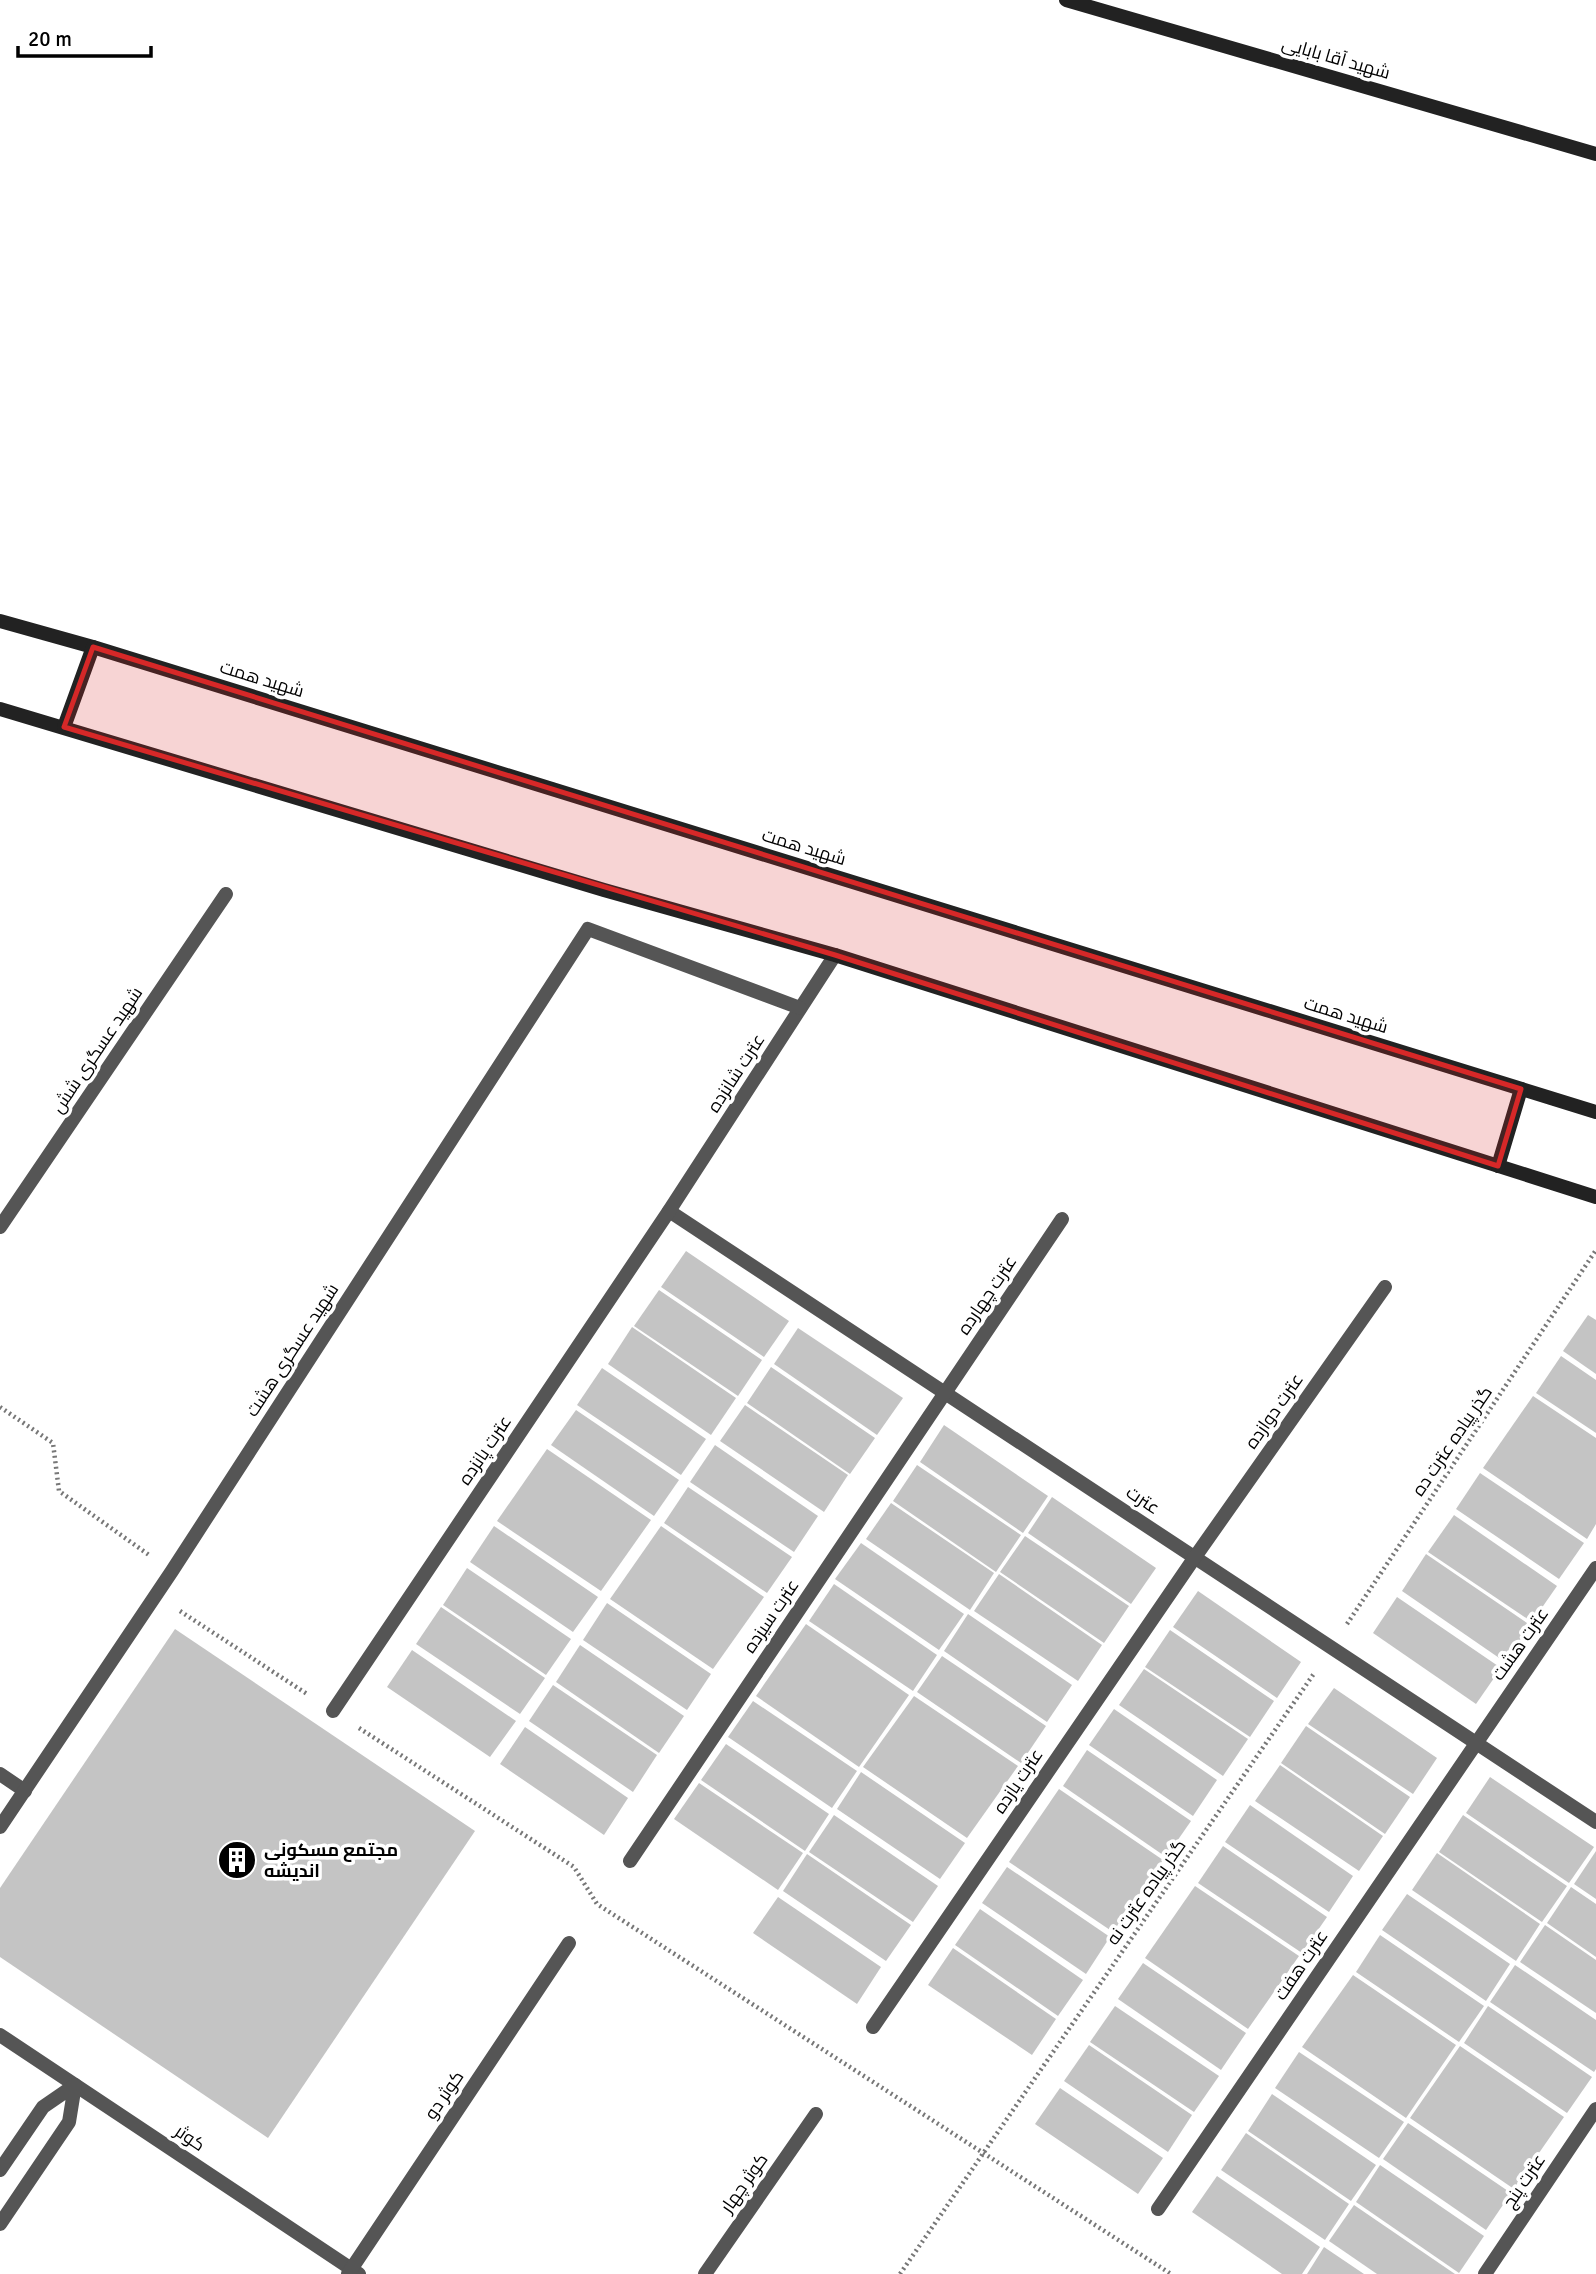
<svg xmlns="http://www.w3.org/2000/svg" width="1596" height="2274" viewBox="0 0 1596 2274" font-family="Signika,Cairo,sans-serif">
<rect width="100%" height="100%" fill="#fff"/>
<g fill="#c4c4c4">
<polygon points="686,1251 789,1321 764,1357 661,1287"/>
<polygon points="659,1290 762,1360 738,1396 634,1326"/>
<polygon points="1588,1315 1596,1320 1596,1374 1563,1351"/>
<polygon points="632,1327 736,1398 711,1435 608,1364"/>
<polygon points="798,1328 903,1398 877,1435 774,1364"/>
<polygon points="1561,1356 1596,1380 1596,1433 1536,1393"/>
<polygon points="771,1367 875,1438 850,1474 747,1403"/>
<polygon points="602,1368 706,1439 681,1475 577,1405"/>
<polygon points="1533,1396 1596,1438 1596,1524 1587,1539 1483,1468"/>
<polygon points="745,1405 848,1475 824,1512 720,1441"/>
<polygon points="576,1410 679,1480 654,1516 551,1445"/>
<polygon points="944,1425 1048,1496 1023,1533 920,1462"/>
<polygon points="715,1445 818,1516 794,1552 690,1482"/>
<polygon points="547,1449 651,1520 601,1591 497,1521"/>
<polygon points="917,1465 1021,1535 996,1572 893,1501"/>
<polygon points="1480,1473 1584,1543 1559,1579 1456,1509"/>
<polygon points="688,1487 792,1557 767,1593 664,1523"/>
<polygon points="1052,1497 1156,1568 1131,1604 1028,1533"/>
<polygon points="891,1503 994,1573 970,1610 866,1539"/>
<polygon points="1454,1515 1557,1586 1532,1622 1428,1552"/>
<polygon points="494,1526 598,1597 573,1632 470,1562"/>
<polygon points="661,1526 764,1597 713,1669 610,1599"/>
<polygon points="1025,1536 1129,1606 1104,1643 1000,1572"/>
<polygon points="861,1543 964,1614 939,1650 835,1579"/>
<polygon points="1426,1554 1530,1625 1505,1662 1402,1591"/>
<polygon points="467,1568 571,1639 546,1675 443,1605"/>
<polygon points="999,1574 1102,1645 1078,1681 974,1611"/>
<polygon points="834,1584 937,1655 913,1691 809,1621"/>
<polygon points="1198,1591 1301,1662 1277,1698 1173,1627"/>
<polygon points="1397,1597 1501,1668 1476,1704 1373,1633"/>
<polygon points="607,1603 711,1674 687,1710 583,1640"/>
<polygon points="441,1607 545,1678 520,1714 416,1644"/>
<polygon points="968,1614 1072,1685 1047,1722 944,1651"/>
<polygon points="806,1624 909,1695 859,1767 756,1696"/>
<polygon points="175,1629 475,1831 268,2138 0,1957 0,1888"/>
<polygon points="1170,1630 1274,1701 1250,1737 1145,1667"/>
<polygon points="580,1645 684,1716 659,1753 556,1682"/>
<polygon points="412,1650 516,1721 490,1757 387,1687"/>
<polygon points="942,1656 1046,1726 1021,1763 917,1692"/>
<polygon points="1144,1669 1248,1739 1223,1776 1119,1705"/>
<polygon points="553,1685 657,1755 633,1792 529,1721"/>
<polygon points="1334,1688 1437,1758 1413,1794 1308,1724"/>
<polygon points="914,1696 1018,1766 967,1838 863,1767"/>
<polygon points="753,1701 857,1771 832,1808 728,1737"/>
<polygon points="1114,1709 1217,1780 1193,1816 1089,1745"/>
<polygon points="1306,1726 1410,1797 1385,1834 1281,1763"/>
<polygon points="525,1727 628,1798 604,1835 500,1764"/>
<polygon points="726,1744 829,1814 805,1851 701,1780"/>
<polygon points="1087,1750 1191,1821 1166,1857 1063,1786"/>
<polygon points="1280,1765 1383,1836 1359,1871 1255,1801"/>
<polygon points="861,1772 965,1843 940,1879 837,1809"/>
<polygon points="1490,1777 1594,1847 1569,1883 1466,1813"/>
<polygon points="699,1783 803,1853 778,1890 674,1819"/>
<polygon points="1059,1789 1163,1860 1113,1932 1009,1862"/>
<polygon points="1250,1805 1353,1876 1329,1912 1225,1842"/>
<polygon points="834,1815 938,1886 913,1922 809,1852"/>
<polygon points="1463,1815 1567,1886 1542,1922 1439,1852"/>
<polygon points="1223,1846 1327,1917 1302,1953 1198,1883"/>
<polygon points="1596,1851 1596,1899 1574,1884"/>
<polygon points="1437,1853 1540,1924 1516,1961 1412,1890"/>
<polygon points="807,1854 911,1925 886,1961 783,1891"/>
<polygon points="1007,1867 1110,1937 1086,1974 982,1903"/>
<polygon points="1195,1886 1299,1956 1248,2029 1145,1958"/>
<polygon points="1571,1887 1596,1904 1596,1957 1547,1923"/>
<polygon points="1407,1894 1510,1964 1486,2001 1382,1930"/>
<polygon points="778,1897 881,1967 857,2004 753,1933"/>
<polygon points="980,1909 1083,1980 1058,2016 955,1945"/>
<polygon points="1545,1925 1596,1960 1596,2013 1520,1962"/>
<polygon points="1380,1935 1484,2006 1459,2042 1356,1972"/>
<polygon points="953,1948 1056,2019 1032,2055 928,1985"/>
<polygon points="1143,1963 1246,2033 1221,2070 1118,1999"/>
<polygon points="1515,1965 1596,2020 1596,2069 1594,2072 1490,2002"/>
<polygon points="1353,1975 1456,2045 1406,2118 1302,2047"/>
<polygon points="1115,2006 1219,2076 1194,2112 1090,2042"/>
<polygon points="1488,2006 1592,2077 1567,2113 1464,2043"/>
<polygon points="1089,2045 1192,2115 1168,2152 1064,2081"/>
<polygon points="1460,2046 1564,2117 1514,2189 1410,2118"/>
<polygon points="1299,2052 1404,2122 1379,2158 1275,2088"/>
<polygon points="1060,2088 1163,2158 1138,2194 1035,2124"/>
<polygon points="1272,2094 1376,2165 1351,2201 1248,2131"/>
<polygon points="1408,2123 1511,2193 1486,2230 1383,2159"/>
<polygon points="1246,2133 1349,2204 1325,2240 1221,2170"/>
<polygon points="1380,2165 1484,2236 1459,2273 1356,2202"/>
<polygon points="1217,2176 1320,2247 1302,2274 1282,2274 1192,2212"/>
<polygon points="1354,2205 1455,2274 1377,2274 1329,2241"/>
<polygon points="1324,2247 1364,2274 1307,2274"/>
</g>
<g fill="none" stroke-linecap="round" stroke-linejoin="round">
<g stroke="#777" stroke-width="4.5" stroke-dasharray="2 3.5" stroke-linecap="butt">
<polyline points="0,1407 53,1443 59,1491 149,1555"/>
<polyline points="180,1611 307,1694"/>
<polyline points="1347,1624 1596,1250"/>
<polyline points="359,1728 574,1867 597,1904 1171,2274"/>
<polyline points="900,2274 1315,1672"/>
</g>
<g stroke="#555" stroke-width="14">
<polyline points="669,1211 1596,1822"/>
<polyline points="0,1227 226,894"/>
<polyline points="333,1711 669,1211 835,955"/>
<polyline points="0,1774 25,1791"/>
<polyline points="0,1827 172,1571 588,929 800,1008"/>
<polyline points="630,1861 1062,1219"/>
<polyline points="873,2027 1195,1557 1385,1287"/>
<polyline points="0,2035 359,2274"/>
<polyline points="0,2170 43,2107 75,2085 69,2122 0,2224"/>
<polyline points="1158,2209 1596,1568"/>
<polyline points="348,2274 569,1943"/>
<polyline points="705,2274 816,2114"/>
<polyline points="1485,2274 1596,2109"/>
</g>
<g stroke="#222" stroke-width="14">
<polyline points="1066,0 1596,154"/>
<polyline points="0,621 93,647 1596,1112"/>
<polyline points="0,709 604,890 835,955 1596,1197"/>
<polyline points="64,727 93,647"/>
<polyline points="1498,1166 1521,1089"/>
</g>
</g>
<path fill="#d62828" fill-opacity="0.2" stroke="#d62828" stroke-width="5" stroke-linejoin="round" d="M 93,647 L 1521,1089 L 1498,1166 L 835,955 L 64,727 Z"/>
<defs>
<symbol id="building-disc" viewBox="-11 -11 22 22"><circle r="9.5" fill="#000" stroke="#fff"/><path d="M-4-6H4V6H1V3H-1V6H-4ZM-2.5-4.3h1.7v1.8h-1.7ZM.8-4.3h1.7v1.8H.8ZM-2.5-1h1.7V.8h-1.7ZM.8-1h1.7V.8H.8Z" fill="#fff"/></symbol>
</defs>
<g fill-rule="evenodd">
<use href="#building-disc" x="215" y="1838" width="44" height="44"/>
</g>
<g text-anchor="middle" stroke-width="7" stroke-linejoin="round" paint-order="stroke">
<g font-size="18" fill="#000" stroke="#fff">
<text transform="translate(1336 58) rotate(16)" y="6">شهید آقا بابایی</text>
<text transform="translate(262 679) rotate(17)" y="6">شهید همت</text>
<text transform="translate(804 847) rotate(17)" y="6">شهید همت</text>
<text transform="translate(1346 1015) rotate(17)" y="6">شهید همت</text>
<text transform="translate(97 1050) rotate(-56)" y="6">شهید عسگری شش</text>
<text transform="translate(736 1073) rotate(-57)" y="6">عترت شانزده</text>
<text transform="translate(987 1295) rotate(-56)" y="6">عترت چهارده</text>
<text transform="translate(292 1350) rotate(-57)" y="6">شهید عسگری هشت</text>
<text transform="translate(1274 1411) rotate(-55)" y="6">عترت دوازده</text>
<text transform="translate(1452 1441) rotate(-56)" y="6">گذر پیاده عترت ده</text>
<text transform="translate(485 1450) rotate(-56)" y="6">عترت پانزده</text>
<text transform="translate(1143 1500) rotate(33)" y="6">عترت</text>
<text transform="translate(771 1616) rotate(-56)" y="6">عترت سیزده</text>
<text transform="translate(1520 1644) rotate(-55)" y="6">عترت هشت</text>
<text transform="translate(1018 1781) rotate(-56)" y="6">عترت یازده</text>
<text transform="translate(1146 1892) rotate(-55)" y="6">گذر پیاده عترت نه</text>
<text transform="translate(1301 1965) rotate(-56)" y="6">عترت هفت</text>
<text transform="translate(444 2095) rotate(-56)" y="6">کوثر دو</text>
<text transform="translate(190 2138) rotate(34)" y="6">کوثر</text>
<text transform="translate(1524 2181) rotate(-56)" y="6">عترت پنج</text>
<text transform="translate(744 2183) rotate(-55)" y="6">کوثر چهار</text>
</g>
<g font-size="18" font-weight="bold" fill="#000" stroke="#fff" text-anchor="start">
<text x="264" y="1856">مجتمع مسکونی<tspan x="264" dy="21">اندیشه</tspan></text>
</g>
</g>
<path d="M18 46v10h133v-10" fill="none" stroke="#000000" stroke-width="3.5"/>
<text x="28" y="46" font-size="21" fill="#000000" stroke="#ffffff" stroke-width="5" paint-order="stroke">20 m</text>
</svg>
